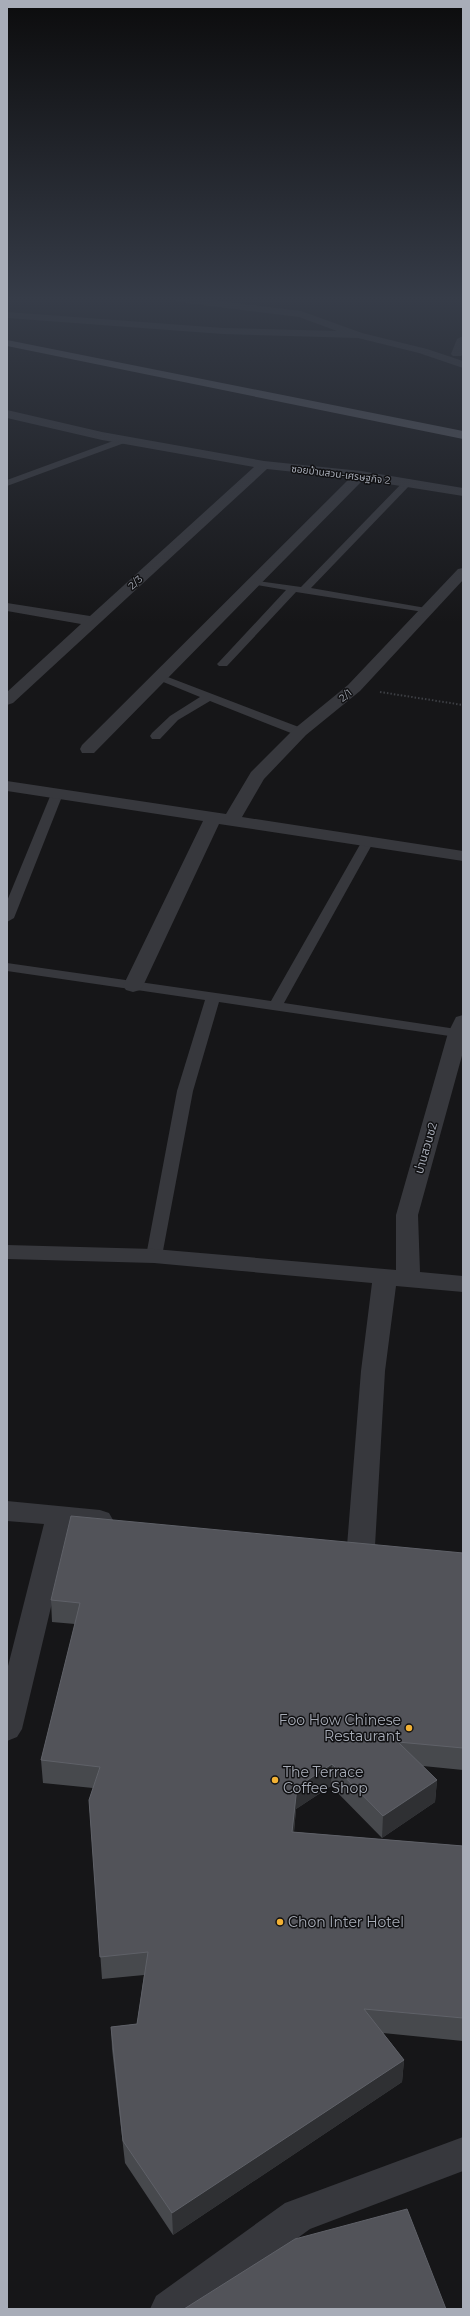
<svg xmlns="http://www.w3.org/2000/svg" width="470" height="2316" viewBox="0 0 470 2316" font-family="Montserrat,'Noto Sans Thai',sans-serif">
<rect width="100%" height="100%" fill="#161618"/>
<g fill="none" stroke-linecap="round" stroke-linejoin="round">
<polyline stroke="#3d3f44" stroke-width="2" stroke-dasharray="1.5 2" stroke-linecap="butt" points="380,692 463,705"/>
<g fill="#37383d" fill-rule="evenodd">
<polygon points="124,437 129,440 127,442 7,486 7,480"/>
<polygon points="408,479 411,480 411,484 311,588 426,608 431,611 430,613 296,592 227,666 219,666 217,664 219,662 286,590 251,584 251,580 301,587 405,480"/>
<polygon points="160,674 304,729 306,732 300,736 296,735 210,701 178,720 160,739 152,739 150,736 152,733 170,716 200,697 156,679 154,677"/>
<polygon points="57,790 63,794 14,918 7,922 7,901 51,794"/>
<polygon points="368,837 374,841 284,1003 463,1030 463,1038 219,1002 193,1091 162,1256 160,1260 148,1260 146,1256 177,1091 205,1000 7,971 7,963 271,1001 362,841"/>
</g>
<g fill="#37383d" fill-rule="evenodd">
<polygon points="174,299 203,299 301,311 362,333 427,349 463,361 463,368 419,353 358,338 223,334 7,318 7,312 223,328 337,331 299,317 179,302"/>
<polygon points="463,336 463,354 461,356 453,356 451,354 457,339"/>
<polygon points="7,410 102,432 264,461 361,471 463,488 463,496 363,480 94,753 82,753 80,749 82,745 350,478 267,469 13,703 7,705 7,692 81,624 7,611 7,603 90,616 254,467 102,440 7,418"/>
<polygon points="463,568 463,580 360,691 306,735 264,779 242,817 463,851 463,861 219,824 143,986 140,990 133,992 126,990 123,986 203,821 7,791 7,781 226,814 251,772 294,729 348,685 458,569"/>
<polygon points="463,1015 463,1052 418,1215 420,1272 463,1276 463,1292 396,1286 385,1371 375,1546 371,1553 361,1556 351,1553 347,1546 361,1371 372,1283 154,1263 7,1259 7,1245 154,1249 396,1270 396,1215 448,1033 456,1017"/>
<polygon points="7,1501 100,1510 109,1513 113,1520 109,1527 100,1530 70,1527 22,1729 17,1737 7,1741 7,1670 44,1524 7,1521"/>
<polygon points="463,2137 463,2171 310,2229 200,2309 150,2309 156,2296 285,2203"/>
</g>
<polygon fill="#53555c" fill-rule="evenodd" points="7,340 463,431 463,439 7,346"/>
</g>
<polygon fill="#47494d" points="463,1553 463,1770 423,1766 437,1780 435,1802 382,1838 331,1786 296,1809 294,1832 463,1846 463,2041 383,2033 404,2060 402,2082 173,2235 125,2163 112,2049 111,2027 137,2024 144,1975 102,1979 89,1800 93,1788 43,1783 41,1760 75,1624 52,1622 51,1600"/>
<g fill="#2f3033">
<polygon points="332,1764 331,1786 296,1809 292,1854 292,1832 297,1787"/>
<polygon points="437,1780 435,1802 382,1838 383,1816"/>
<polygon points="404,2060 402,2082 173,2235 172,2213"/>
</g>
<g fill="#525359" stroke="#5f6168">
<polygon points="71,1516 463,1553 463,1748 398,1742 437,1780 383,1816 332,1764 297,1787 292,1832 463,1846 463,2018 364,2009 404,2060 172,2213 123,2141 111,2027 137,2024 148,1952 100,1957 89,1800 100,1767 41,1760 80,1603 51,1600"/>
<polygon points="407,2209 446,2309 184,2309 295,2239"/>
</g>
<linearGradient id="sky" x2="0" y2="1"><stop stop-color="#0c0c0d"/><stop offset="0.48" stop-color="#363c48"/><stop offset="1" stop-color="#363c48" stop-opacity="0"/></linearGradient>
<rect width="470" height="623" fill="url(#sky)"/>
<g fill="#f2b134" stroke="#111113" stroke-width="1.5">
<circle cx="409" cy="1728" r="4"/>
<circle cx="275" cy="1780" r="4"/>
<circle cx="280" cy="1922" r="4"/>
</g>
<g text-anchor="middle" stroke-width="3" stroke-linejoin="round" paint-order="stroke">
<g font-size="10" fill="#a8adb8" stroke="#111113">
<text transform="translate(341 474) rotate(7)" y="4">ซอยบ้านสวน-เศรษฐกิจ 2</text>
<text transform="translate(135 582) rotate(-42)" y="4">2/3</text>
<text transform="translate(345 695) rotate(-39)" y="4">2/1</text>
</g>
<g font-size="12" fill="#a8adb8" stroke="#111113">
<text transform="translate(426 1148) rotate(-74)" y="4">บ่านสวนซ2</text>
</g>
<g font-size="14" fill="#a8adb8" stroke="#111113" text-anchor="start">
<text x="401" y="1725" text-anchor="end">Foo How Chinese<tspan x="401" dy="16">Restaurant</tspan></text>
<text x="283" y="1777">The Terrace<tspan x="283" dy="16">Coffee Shop</tspan></text>
<text x="288" y="1927">Chon Inter Hotel</text>
</g>
</g>
<rect width="470" height="2316" fill="none" stroke="#a8adb8" stroke-width="16"/>
</svg>
